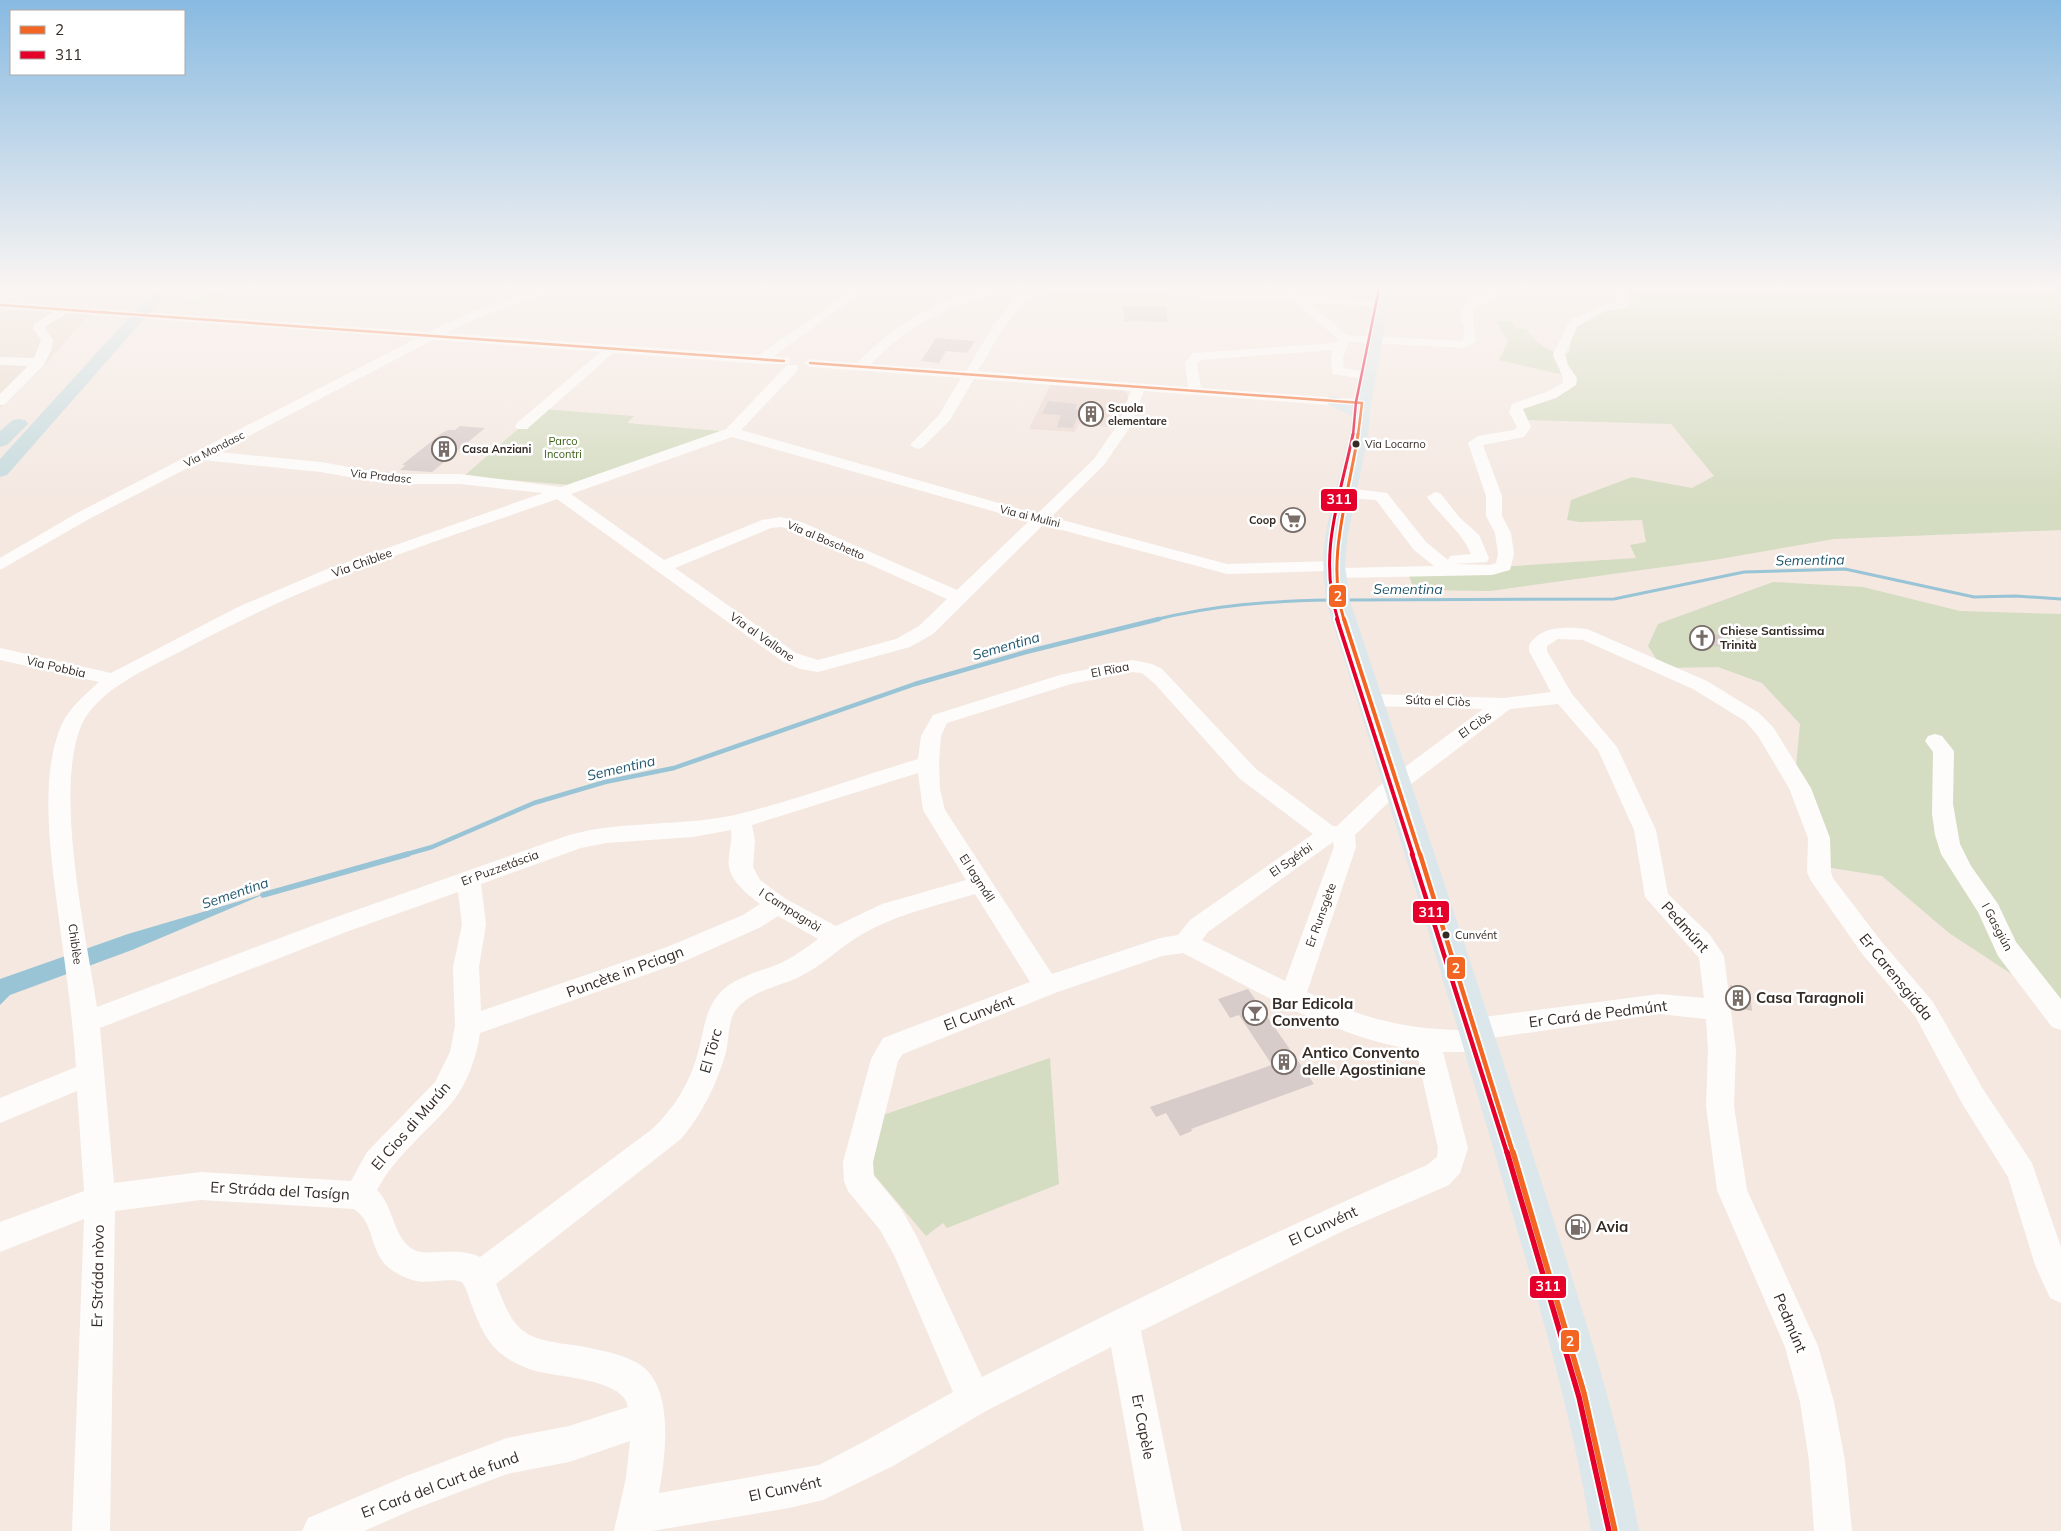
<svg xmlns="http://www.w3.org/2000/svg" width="2061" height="1531" viewBox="0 0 2061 1531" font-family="Mulish,sans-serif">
<rect width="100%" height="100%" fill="#f4e8e1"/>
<polygon fill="#e9dbce" points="18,309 90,314 43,367 0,407 0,312"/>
<polygon fill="#ecd9d2" points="1051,383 1123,390 1127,393 1129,400 1118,428 1079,424 1075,432 1029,429"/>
<g fill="#d4dcc1">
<polygon points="216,289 238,289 204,305 186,304"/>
<path d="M 1036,289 L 1160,289 L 1166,291 L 1170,298 C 1124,303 1078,298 1031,294 Z"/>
<path d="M 1621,289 L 2061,289 L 2061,530 L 1834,539 L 1714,560 L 1490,591 L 1414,590 L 1408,573 L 1636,558 L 1630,545 L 1646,542 L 1642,520 L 1580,522 L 1567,520 L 1571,500 L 1632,477 L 1692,488 L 1714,476 L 1671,424 L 1524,420 L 1521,407 L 1545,400 L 1572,377 L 1499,360 L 1508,341 L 1496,322 L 1501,320 L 1511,321 L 1515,328 L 1526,329 C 1540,346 1546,351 1568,354 C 1573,346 1568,338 1572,331 C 1575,323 1606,309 1614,309 C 1625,308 1630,310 1641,305 L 1628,298 Z"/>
<polygon points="541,409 634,416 627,423 721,431 570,485 464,476"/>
<polygon points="1773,582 1863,587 1960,611 2061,614 2061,1019 2045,996 1949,933 1882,876 1819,866 1795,777 1800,724 1762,683 1718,667 1662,668 1648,646 1658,624"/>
<polygon points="1050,1058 1059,1184 947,1228 943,1223 926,1236 870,1170 883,1115"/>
</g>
<polygon fill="#98c4d6" points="267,893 132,950 10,995 0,1005 0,979 128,934"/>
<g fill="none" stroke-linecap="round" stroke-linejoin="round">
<g stroke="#98c4d6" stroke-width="3">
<polyline points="1346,600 1614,599 1744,572 1845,569 1974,597 2015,596 2061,599"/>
<path d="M 1154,620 C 1214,605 1269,601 1331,600"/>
</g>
<polyline stroke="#98c4d6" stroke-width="4.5" points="404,855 432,847 534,803 605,782 674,768 915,684 1026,652 1159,619"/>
<polyline stroke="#98c4d6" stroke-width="5.5" points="263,895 408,854"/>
</g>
<g fill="#d7ccca">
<polygon points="1123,306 1166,306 1168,322 1124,321"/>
<polygon points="936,338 975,341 967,353 946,351 939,363 921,361"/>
<polygon points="1048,401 1077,404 1075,409 1080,410 1073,428 1057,427 1061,415 1042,414"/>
<polygon points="460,426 485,428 432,472 400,470 406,465 402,465 442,433 448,430 455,430"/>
<polygon points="1689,633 1721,635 1729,647 1696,645"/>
<polygon points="1730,985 1750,991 1752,1011 1732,1006"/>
<polygon points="1248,989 1314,1084 1191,1129 1192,1131 1180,1136 1166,1113 1156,1117 1150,1107 1272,1065 1239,1015 1230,1018 1218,999"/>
</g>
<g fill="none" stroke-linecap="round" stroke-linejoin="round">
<g fill="#fdfcfa" fill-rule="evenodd">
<path d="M 543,289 L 562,289 L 516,303 L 466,323 L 446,333 L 759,355 L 853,289 L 866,289 L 774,356 L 789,358 L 790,361 L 789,364 L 761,364 L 613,353 L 527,429 L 517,429 L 515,426 L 517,423 L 600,352 L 433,340 L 218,452 L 321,462 L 388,474 L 460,474 L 561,487 L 726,429 L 787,365 L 797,365 L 798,368 L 797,371 L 741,430 L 1037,514 L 1094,459 L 1118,424 L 1131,391 L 974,379 L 950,420 L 922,448 L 917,449 L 910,445 L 939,415 L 961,378 L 810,367 L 804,363 L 810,359 L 857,363 C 895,324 950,289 1005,289 C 996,298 977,297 965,302 C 932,314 895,338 871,364 L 966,371 L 993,326 L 1023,289 L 1034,289 L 1002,330 L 978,371 L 1188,387 L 1185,363 L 1193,353 L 1336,343 L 1338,339 L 1295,302 L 1266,299 L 1204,300 L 1198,297 L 1200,295 L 1286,294 L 1282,289 L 1294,289 L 1301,295 L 1382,302 L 1388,305 L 1386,307 L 1310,303 L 1347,335 L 1459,341 L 1463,340 L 1464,327 L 1460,314 C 1468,294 1490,289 1509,289 L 1474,308 C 1471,318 1476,331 1475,342 L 1464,348 L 1349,342 L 1343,358 L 1344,368 L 1374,373 L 1376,376 L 1369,380 L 1333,374 L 1331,358 L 1333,350 L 1201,360 L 1197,363 L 1201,388 L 1356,399 L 1363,403 L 1356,407 L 1144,391 L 1132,424 L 1104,465 L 1051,517 L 1227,564 L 1334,561 L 1340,562 L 1341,568 L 1434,566 L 1414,550 L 1376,500 L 1347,498 L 1339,493 L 1347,488 L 1387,493 L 1426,542 L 1448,560 L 1450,556 L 1471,554 C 1462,532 1441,517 1427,497 L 1435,492 L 1441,494 L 1459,517 L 1479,535 L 1489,558 L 1487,562 L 1453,564 L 1490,565 L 1496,563 L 1498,554 L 1495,533 L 1486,516 L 1486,496 L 1468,443 L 1478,436 L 1514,430 L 1517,427 L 1509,412 L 1512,404 L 1546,392 L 1563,383 C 1564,374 1555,363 1553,354 L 1570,320 L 1600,306 L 1618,303 L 1614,289 L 1625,289 L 1630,300 L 1627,307 L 1603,312 L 1577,327 L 1565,354 L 1568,365 L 1577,378 L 1576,385 L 1556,398 L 1523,409 L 1531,427 L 1524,437 L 1483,445 L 1502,496 L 1502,516 L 1511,533 L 1514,554 L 1510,570 L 1492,575 L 1335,578 L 1329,577 L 1328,571 L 1227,574 L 1043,525 L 933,634 L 910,647 L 818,672 L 800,669 L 782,661 L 557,499 C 484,525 409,549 337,578 C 285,598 235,623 185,649 C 151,667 97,689 81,726 C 54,792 86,935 97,1007 L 328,920 L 569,835 C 624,820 683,827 739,814 C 799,799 858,777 918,759 L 921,736 L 933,715 L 1060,675 L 1132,660 L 1152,664 L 1162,669 L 1256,769 L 1333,826 L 1337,826 L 1378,787 L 1483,709 L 1372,706 L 1365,704 L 1362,700 L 1365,696 L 1372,694 L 1504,698 L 1551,692 L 1529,651 L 1529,645 C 1542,625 1566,627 1587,629 L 1707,681 L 1759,713 L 1773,727 L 1811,788 L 1830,838 L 1831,872 L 1833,878 L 1881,941 L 1933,1002 L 1983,1089 L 2032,1163 L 2061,1247 L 2061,1303 L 2050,1298 L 2035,1265 L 2008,1177 L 1963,1105 L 1915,1016 L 1863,955 L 1811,881 L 1807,872 L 1808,838 L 1789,788 L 1758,736 L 1745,721 L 1693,689 L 1583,640 L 1558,639 L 1547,646 L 1547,651 L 1572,694 L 1617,747 L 1656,830 L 1668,894 L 1710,935 L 1724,956 L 1736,1050 L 1734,1106 L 1747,1190 L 1818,1346 L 1834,1402 L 1845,1461 L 1852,1531 L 1814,1531 L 1809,1461 L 1800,1402 L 1785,1347 L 1717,1190 L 1706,1106 L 1708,1050 L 1706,1019 L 1659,1014 L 1492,1038 L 1494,1041 L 1490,1049 L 1480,1052 L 1443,1052 L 1468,1148 L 1460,1173 L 1449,1185 L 1345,1230 L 1141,1331 L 1182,1531 L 1144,1531 L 1111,1347 L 986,1411 L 893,1466 L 823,1500 L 789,1508 L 652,1531 L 614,1531 L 626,1478 L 630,1441 L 569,1462 L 507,1474 L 412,1510 L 364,1531 L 302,1531 L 308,1518 L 406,1476 L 507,1438 L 569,1426 L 628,1407 C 623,1377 554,1378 529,1369 C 495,1356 485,1340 472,1306 C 469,1298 467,1289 462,1282 C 446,1277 428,1285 412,1280 C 361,1263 382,1228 354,1209 L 201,1200 L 115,1211 L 110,1531 L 72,1531 L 84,1219 L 0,1252 L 0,1222 L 84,1191 L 77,1091 L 0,1123 L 0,1098 L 76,1067 C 73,1022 67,979 61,935 C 54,875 36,780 62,724 C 69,708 86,694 99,682 L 0,660 L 0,648 L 111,673 L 238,607 L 325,570 L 543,493 L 460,484 L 388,484 L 321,472 L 203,460 L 89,519 L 0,570 L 0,558 L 77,513 L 417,338 L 68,313 L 46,326 L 45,329 L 53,340 L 52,348 L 44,365 L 5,404 L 0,405 L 0,394 L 28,366 L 0,365 L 0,357 L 34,358 L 41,340 L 33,329 L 34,324 L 53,312 L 0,308 L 0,302 L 429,332 C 466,313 503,300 543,289 ZM 732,437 L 1010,516 L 1029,521 L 957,590 L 804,523 L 781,517 L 762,520 L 664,560 L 571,494 ZM 781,527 L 793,530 L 947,599 L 919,626 L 896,639 L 818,660 L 796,653 L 675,568 L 771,528 ZM 1132,672 L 1142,673 L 1155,684 L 1240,779 L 1313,834 L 1190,920 L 1178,935 L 1160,938 L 1052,974 L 945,810 L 940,789 L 939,762 L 941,736 L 947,723 L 1071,684 ZM 1558,704 L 1598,750 L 1634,830 L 1645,897 L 1699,958 L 1704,998 L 1659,994 L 1476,1018 L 1467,1021 L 1463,1030 C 1406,1030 1357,1017 1307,992 L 1356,847 L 1355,835 L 1394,797 L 1510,709 ZM 918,773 L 923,810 L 966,880 L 882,904 L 836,926 L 786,899 L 760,880 L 753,867 L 755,841 L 752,825 ZM 731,830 C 733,843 727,855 729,867 C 732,882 748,895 760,904 L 743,915 L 667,947 L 481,1011 L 479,967 L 486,925 L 481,884 L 581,848 L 606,843 L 693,837 ZM 1333,842 L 1334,847 L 1285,981 L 1202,940 L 1208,932 ZM 458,892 L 462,925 L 453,967 L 455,1026 L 450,1052 L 435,1082 L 367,1152 L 351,1181 L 201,1172 L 114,1183 L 100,1028 L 346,932 ZM 975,894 L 1030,982 L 883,1038 L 871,1059 L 843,1162 L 844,1181 L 848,1191 L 880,1230 L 895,1257 L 953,1392 L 867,1440 L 819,1465 L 659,1493 C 665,1458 675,1391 642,1366 C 625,1354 600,1350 580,1346 C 561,1343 537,1342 522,1330 C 508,1318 503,1300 496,1284 L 681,1139 C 702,1114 717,1084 726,1052 C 729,1039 728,1022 735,1011 C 750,990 780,987 801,976 C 823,965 840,947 861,935 C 896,914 936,906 975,894 ZM 778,916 L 818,939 C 807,947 795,956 783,962 C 761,972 734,976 718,995 C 705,1011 704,1030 699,1049 C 691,1081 675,1108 651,1130 L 480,1257 C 456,1246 429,1257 414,1250 C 393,1239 394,1206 377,1190 C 396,1154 429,1131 454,1100 C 468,1082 477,1055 480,1033 L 685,961 L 761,927 ZM 1183,953 C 1257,991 1332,1037 1416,1050 L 1438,1148 L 1437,1157 L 1427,1165 C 1276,1230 1129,1303 982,1377 L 917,1237 L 902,1210 L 874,1176 L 873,1162 L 898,1061 L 903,1054 L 1055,993 L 1162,956 Z"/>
<polygon points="1935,734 1942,736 1954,751 1953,804 1960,844 1971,866 1998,904 2016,942 2061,999 2061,1030 2052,1027 1998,956 1978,912 1941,854 1935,835 1932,814 1933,752 1925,741 1928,736"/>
</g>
<path fill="#dbe7ea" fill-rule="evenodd" d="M 1378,289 L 1392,289 L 1371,403 L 1368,436 L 1347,539 L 1345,566 L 1350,601 C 1413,790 1477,978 1537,1168 C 1575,1288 1616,1407 1639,1531 L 1591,1531 C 1571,1407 1534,1288 1499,1168 C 1444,979 1385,790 1326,601 C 1324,580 1322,560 1325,540 C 1331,498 1347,458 1352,416 L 1329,405 L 1326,401 L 1329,397 L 1335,396 L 1353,403 Z"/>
<g fill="#c5dade" fill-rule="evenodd">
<polygon points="155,289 170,289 7,475 0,477 0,459"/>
<polygon points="19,419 25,420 28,424 7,445 0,447 0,431 13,420"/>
</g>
<defs>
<g id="bus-1-far4">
<polyline points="0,305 784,361"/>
<polyline points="810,363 1362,403"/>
<polyline points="1358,435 1362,403"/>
</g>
<path id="bus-1-far3" d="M 1344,620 C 1325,560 1349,495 1358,434"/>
<polyline id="bus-1-far2" points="1344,619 1420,855"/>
<polyline id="bus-1-far1" points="1420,854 1513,1153"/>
<polyline id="bus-1" points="1513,1152 1584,1393 1615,1531"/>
<polyline id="bus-2-far4" points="1353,435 1356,402 1379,289"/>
<path id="bus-2-far3" d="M 1338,620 C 1317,555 1340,498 1353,434"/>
<polyline id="bus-2-far2" points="1337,619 1413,855"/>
<polyline id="bus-2-far1" points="1412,854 1507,1153"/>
<polyline id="bus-2" points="1507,1152 1579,1397 1609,1531"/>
</defs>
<use href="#bus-1-far4" stroke="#fff" stroke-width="5"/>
<use href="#bus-1-far3" stroke="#fff" stroke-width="6"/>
<use href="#bus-1-far2" stroke="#fff" stroke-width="8"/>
<use href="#bus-1-far1" stroke="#fff" stroke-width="8"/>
<use href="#bus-1" stroke="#fff" stroke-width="9"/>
<use href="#bus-2-far4" stroke="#fff" stroke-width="5"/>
<use href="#bus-2-far3" stroke="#fff" stroke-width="6"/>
<use href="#bus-2-far2" stroke="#fff" stroke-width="8"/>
<use href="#bus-2-far1" stroke="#fff" stroke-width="8"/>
<use href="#bus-2" stroke="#fff" stroke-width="9"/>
<use href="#bus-1-far4" stroke="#f26522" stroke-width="2.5"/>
<use href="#bus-1-far3" stroke="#f26522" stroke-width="3"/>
<use href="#bus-1-far2" stroke="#f26522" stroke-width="4"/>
<use href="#bus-1-far1" stroke="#f26522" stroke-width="4.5"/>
<use href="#bus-1" stroke="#f26522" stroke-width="5.5"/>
<use href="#bus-2-far4" stroke="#e4002b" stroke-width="2.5"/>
<use href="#bus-2-far3" stroke="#e4002b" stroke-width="3"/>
<use href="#bus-2-far2" stroke="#e4002b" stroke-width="4"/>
<use href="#bus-2-far1" stroke="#e4002b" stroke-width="4.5"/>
<use href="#bus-2" stroke="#e4002b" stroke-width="5.5"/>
</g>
<linearGradient id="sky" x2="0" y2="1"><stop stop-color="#88bae1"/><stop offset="0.57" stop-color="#faf5f2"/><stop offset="1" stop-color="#faf5f2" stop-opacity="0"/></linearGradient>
<rect width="2061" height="504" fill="url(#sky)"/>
<defs>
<symbol id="building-ring" viewBox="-11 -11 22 22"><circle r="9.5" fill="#fff" stroke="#786d67" stroke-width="1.5"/><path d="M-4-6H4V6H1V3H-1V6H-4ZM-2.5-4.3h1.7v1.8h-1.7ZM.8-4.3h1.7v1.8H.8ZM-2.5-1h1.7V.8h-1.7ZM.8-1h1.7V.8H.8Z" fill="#786d67"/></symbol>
<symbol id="supermarket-ring" viewBox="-11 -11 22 22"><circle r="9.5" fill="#fff" stroke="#786d67" stroke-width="1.5"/><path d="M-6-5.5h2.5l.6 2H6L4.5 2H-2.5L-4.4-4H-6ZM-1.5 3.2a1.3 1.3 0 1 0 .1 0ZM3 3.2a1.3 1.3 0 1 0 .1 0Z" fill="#786d67"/></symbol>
<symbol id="church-ring" viewBox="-11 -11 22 22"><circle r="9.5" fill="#fff" stroke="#786d67" stroke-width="1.5"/><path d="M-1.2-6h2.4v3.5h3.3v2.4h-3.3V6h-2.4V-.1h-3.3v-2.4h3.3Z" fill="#786d67"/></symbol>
<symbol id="bar-ring" viewBox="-11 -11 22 22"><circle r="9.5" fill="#fff" stroke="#786d67" stroke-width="1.5"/><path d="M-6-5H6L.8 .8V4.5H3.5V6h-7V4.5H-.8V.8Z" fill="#786d67"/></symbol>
<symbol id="fuel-ring" viewBox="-11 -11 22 22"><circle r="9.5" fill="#fff" stroke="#786d67" stroke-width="1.5"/><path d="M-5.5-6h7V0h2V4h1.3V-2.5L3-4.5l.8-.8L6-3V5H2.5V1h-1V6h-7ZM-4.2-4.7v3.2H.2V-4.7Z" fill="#786d67"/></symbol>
</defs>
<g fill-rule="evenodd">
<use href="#building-ring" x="1077" y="400" width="28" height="28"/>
<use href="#building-ring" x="430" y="435" width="28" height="28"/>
<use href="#supermarket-ring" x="1279" y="506" width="28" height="28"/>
<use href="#church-ring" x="1688" y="624" width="28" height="28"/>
<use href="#building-ring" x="1724" y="984" width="28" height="28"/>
<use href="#bar-ring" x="1241" y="999" width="28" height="28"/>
<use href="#building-ring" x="1270" y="1048" width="28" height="28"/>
<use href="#fuel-ring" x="1564" y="1213" width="28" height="28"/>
</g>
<g fill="#352b25" stroke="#fff" stroke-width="2">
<circle cx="1356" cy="444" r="4.5"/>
<circle cx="1446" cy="935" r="4.5"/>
</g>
<g text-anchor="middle" stroke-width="5" stroke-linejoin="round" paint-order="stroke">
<g font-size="11" font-weight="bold" fill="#352b25" stroke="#fff" text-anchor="start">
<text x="1108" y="412">Scuola<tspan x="1108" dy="13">elementare</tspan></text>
<text x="462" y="453">Casa Anziani</text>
<text x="1276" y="524" text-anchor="end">Coop</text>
</g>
<g font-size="11" fill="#3b6015" stroke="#fff">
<text x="563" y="445">Parco<tspan x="563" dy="13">Incontri</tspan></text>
</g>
<g font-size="11" fill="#352b25" stroke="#fff" text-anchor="start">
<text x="1365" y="448">Via Locarno</text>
<text x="1455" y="939">Cunvént</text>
</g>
<g font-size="11" fill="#352b25" stroke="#fff">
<text transform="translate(214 449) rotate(-27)" y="4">Via Mondasc</text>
<text transform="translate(381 476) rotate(6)" y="4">Via Pradasc</text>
<text transform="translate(1030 516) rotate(14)" y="4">Via ai Mulini</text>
<text transform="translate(826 540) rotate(23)" y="4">Via al Boschetto</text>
</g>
<g font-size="12" fill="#352b25" stroke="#fff">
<text transform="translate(362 563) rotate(-20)" y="4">Via Chiblee</text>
<text transform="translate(762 637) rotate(35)" y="4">Via al Vallone</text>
<text transform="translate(56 667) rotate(13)" y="4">Via Pobbia</text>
<text transform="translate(1110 670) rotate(-11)" y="4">El Rïaa</text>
<text transform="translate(1438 701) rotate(2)" y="4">Súta el Ciòs</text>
<text transform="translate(1475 725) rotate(-35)" y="4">El Ciòs</text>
<text transform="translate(1291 860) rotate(-35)" y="4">El Sgérbi</text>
<text transform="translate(500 868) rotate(-20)" y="4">Er Puzzetáscia</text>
<text transform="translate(977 878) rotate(57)" y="4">El Iagmáll</text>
<text transform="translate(790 910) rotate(32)" y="4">I Campagnòi</text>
<text transform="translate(1321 915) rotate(-70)" y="4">Er Runsgète</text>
<text transform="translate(1997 927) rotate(62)" y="4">I Gasgiún</text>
<text transform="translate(75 944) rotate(82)" y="4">Chiblèe</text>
</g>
<g font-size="12" font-weight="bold" fill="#352b25" stroke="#fff" text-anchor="start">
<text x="1720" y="635">Chiese Santissima<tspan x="1720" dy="14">Trinità</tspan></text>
</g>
<g font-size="14" font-style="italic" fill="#1f556b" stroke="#fff">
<text transform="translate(1810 560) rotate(-1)" y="5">Sementina</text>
<text x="1408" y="594">Sementina</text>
<text transform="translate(1006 646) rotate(-16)" y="5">Sementina</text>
<text transform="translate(621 768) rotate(-13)" y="5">Sementina</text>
<text transform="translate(235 893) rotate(-19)" y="5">Sementina</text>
</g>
<g font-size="15" fill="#352b25" stroke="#fff">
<text transform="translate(1685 927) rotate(48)" y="5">Pedmúnt</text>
<text transform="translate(625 972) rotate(-20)" y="5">Puncète in Pciagn</text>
<text transform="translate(1896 977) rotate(51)" y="5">Er Carensgiáda</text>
<text transform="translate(979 1013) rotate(-21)" y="5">El Cunvént</text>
<text transform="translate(1598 1014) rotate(-7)" y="5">Er Cará de Pedmúnt</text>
<text transform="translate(711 1051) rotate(-74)" y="5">El Törc</text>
<text transform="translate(411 1126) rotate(-49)" y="5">El Cios di Murún</text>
<text transform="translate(280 1191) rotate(3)" y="5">Er Stráda del Tasígn</text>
<text transform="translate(1323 1226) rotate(-25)" y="5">El Cunvént</text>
<text transform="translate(98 1276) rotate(-89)" y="5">Er Stráda nòvo</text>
<text transform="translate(1790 1323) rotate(67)" y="5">Pedmúnt</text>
<text transform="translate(1143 1427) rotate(79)" y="5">Er Capèle</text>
<text transform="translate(440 1485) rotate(-20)" y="5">Er Cará del Curt de fund</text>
<text transform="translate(785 1489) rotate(-12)" y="5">El Cunvént</text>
</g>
<g font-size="15" font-weight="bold" fill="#352b25" stroke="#fff" text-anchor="start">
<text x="1756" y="1003">Casa Taragnoli</text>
<text x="1272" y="1009">Bar Edicola<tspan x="1272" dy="17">Convento</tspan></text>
<text x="1302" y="1058">Antico Convento<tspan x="1302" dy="17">delle Agostiniane</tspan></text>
<text x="1596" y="1232">Avia</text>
</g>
</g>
<g stroke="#fff" stroke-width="2">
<rect x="1320" y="488" width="38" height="24" rx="5" fill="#e4002b"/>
<rect x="1328" y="584" width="19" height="24" rx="5" fill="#f26522"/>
<rect x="1412" y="900" width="38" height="24" rx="5" fill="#e4002b"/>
<rect x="1446" y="956" width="20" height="24" rx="5" fill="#f26522"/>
<rect x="1529" y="1275" width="38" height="24" rx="5" fill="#e4002b"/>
<rect x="1560" y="1329" width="20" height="24" rx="5" fill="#f26522"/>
</g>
<g font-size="14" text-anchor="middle" font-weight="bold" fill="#fff">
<text x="1339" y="504">311</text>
<text x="1338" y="601">2</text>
<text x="1431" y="917">311</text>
<text x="1456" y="973">2</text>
<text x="1548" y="1291">311</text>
<text x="1570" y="1346">2</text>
</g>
<rect x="10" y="10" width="175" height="65" fill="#ffffff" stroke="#aeaaa8"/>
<rect x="20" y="26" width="25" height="8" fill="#f26522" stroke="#aeaaa8"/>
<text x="55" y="35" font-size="15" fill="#352b25">2</text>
<rect x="20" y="51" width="25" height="8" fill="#e4002b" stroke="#aeaaa8"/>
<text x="55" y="60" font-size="15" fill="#352b25">311</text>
</svg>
